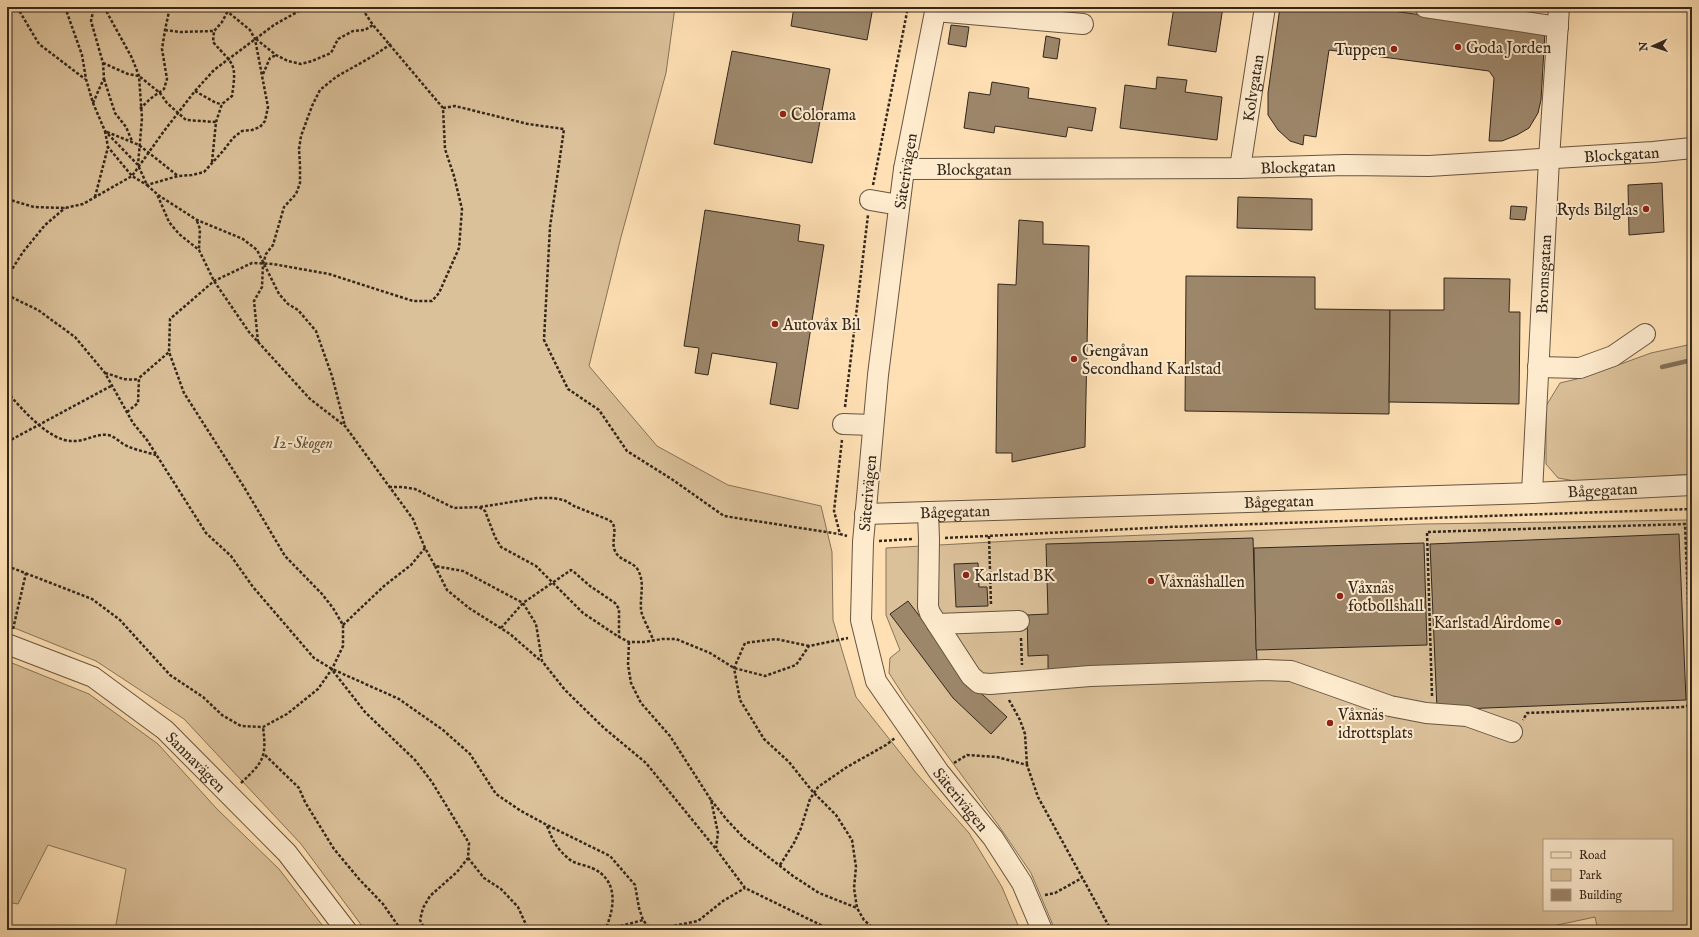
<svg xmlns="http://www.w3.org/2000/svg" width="1699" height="937" viewBox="0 0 1699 937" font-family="'IM FELL English',serif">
<rect width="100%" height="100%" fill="#fee0b4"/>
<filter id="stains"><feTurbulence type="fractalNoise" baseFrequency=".005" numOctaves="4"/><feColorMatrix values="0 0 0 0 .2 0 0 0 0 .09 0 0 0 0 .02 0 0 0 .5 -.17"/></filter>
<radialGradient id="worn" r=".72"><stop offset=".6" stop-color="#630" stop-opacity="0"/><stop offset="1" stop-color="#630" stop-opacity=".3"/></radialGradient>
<g fill="#dbc19a" stroke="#87745a" fill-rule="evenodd">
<polygon points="7,7 675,7 666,73 621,237 589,366 657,446 728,485 821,506 832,552 833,620 856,697 917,774 969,833 1002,887 1020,930 365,930 301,844 184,719 96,661 7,625"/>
<polygon points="1692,344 1692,474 1581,482 1558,478 1546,464 1546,406 1560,383 1585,377 1651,353"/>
<path d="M 1689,520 L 1692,621 L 1692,930 L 1598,930 L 1595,917 L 1534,930 L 1055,930 L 1031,873 L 999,826 L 905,698 L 889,673 L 890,658 L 900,650 L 886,615 L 886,548 L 1046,539 L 1423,524 ZM 1544,840 L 1672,840 L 1672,910 L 1544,910 Z"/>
<polygon points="7,661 89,694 158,744 217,809 279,869 326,930 115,930 126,869 48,845 18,904 7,902"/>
</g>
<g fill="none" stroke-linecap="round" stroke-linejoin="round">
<polyline stroke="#837058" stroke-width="4.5" points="1662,367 1692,360"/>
</g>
<g fill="#9d876b" stroke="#33271b">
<polygon points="794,7 873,7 867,40 791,26"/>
<polygon points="1174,7 1223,7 1216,52 1168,45"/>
<polygon points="1280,7 1364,7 1545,32 1541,100 1538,113 1529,128 1517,135 1502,141 1489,141 1494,78 1489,71 1329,50 1316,137 1304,135 1303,145 1290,141 1278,130 1268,115 1268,93"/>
<polygon points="951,25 969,27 966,47 948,44"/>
<polygon points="1046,36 1060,39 1057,59 1043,57"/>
<polygon points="732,51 830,69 812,163 714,144"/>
<polygon points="1157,77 1187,80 1185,92 1222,97 1217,140 1120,128 1125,85 1156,89"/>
<polygon points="992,82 1029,88 1028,98 1096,108 1092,131 1068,127 1066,137 995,126 994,133 964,128 969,92 990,95"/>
<polygon points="1662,183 1664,232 1629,235 1628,185"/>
<polygon points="1238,197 1312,199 1312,230 1237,228"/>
<polygon points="1511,206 1527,207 1525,220 1510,219"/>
<polygon points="705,210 800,225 798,241 824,245 798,409 770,404 777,363 712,353 708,375 695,373 699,348 684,346"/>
<polygon points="1019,220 1043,222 1043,244 1089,246 1085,447 1012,462 1012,453 996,453 998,284 1016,285"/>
<polygon points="1186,276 1315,277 1315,309 1390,310 1389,414 1185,411"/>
<polygon points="1444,278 1510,279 1509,312 1520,312 1519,404 1389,402 1390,310 1444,310"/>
<polygon points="1679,534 1686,700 1437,710 1430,544"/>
<polygon points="1253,538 1257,664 1048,670 1048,655 1028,656 1027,615 1048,614 1046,544"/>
<polygon points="1424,543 1427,645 1256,650 1254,548"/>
<polygon points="978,563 979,587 987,587 988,606 956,607 954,564"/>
<polygon points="908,601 971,684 1007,717 991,734 953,698 890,614"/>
</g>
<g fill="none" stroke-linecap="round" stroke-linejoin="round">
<defs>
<g id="minor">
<path id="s1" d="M 936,7 L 904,169 L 878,375 L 863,542 L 861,620 L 876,681 L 939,772 L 993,838 L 1022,883 L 1042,930"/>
<polyline points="1425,7 1558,27"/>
<polyline points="935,11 1083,24"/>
<path id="s2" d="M 1240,168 L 1265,7"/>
<path id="s3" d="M 904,169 L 1240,168 L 1345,165 L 1429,166 L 1653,152 L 1692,148"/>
<polyline points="870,200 899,205"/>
<polyline points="1538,367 1580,368 1613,356 1645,334"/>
<polyline points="843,424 873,425"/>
<path id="s4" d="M 1532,493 L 1549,159 L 1559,7"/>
<polyline points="928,512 929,539 928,607 930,613 971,676 979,683 990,684 1090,676 1266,670 1291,671 1390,706 1426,713 1467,716 1512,732"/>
<path id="s5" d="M 865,514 L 1532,493 L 1692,485"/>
<polyline points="937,624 1019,621"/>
<path id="s6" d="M 7,644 L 93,677 L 165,730 L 287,853 L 346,930"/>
</g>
</defs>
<use href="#minor" stroke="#665541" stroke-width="22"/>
<g stroke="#33271b" stroke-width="2.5" stroke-dasharray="3 2" stroke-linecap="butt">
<polyline points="17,7 39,44 85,79"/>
<polyline points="65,7 82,55 86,79 93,103 105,131 138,165 147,185 157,194 169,222 179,234 199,250 214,281 249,332 310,399 345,426 413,519 425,548 435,566 463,571 523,603 536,624 542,661 565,690 604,728 646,763 716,849 745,888 831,930"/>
<polyline points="104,7 132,58 139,76 142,118 138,165"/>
<polyline points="165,30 180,32 214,31"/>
<polyline points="256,39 276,55 288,61 301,64 312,61 331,53 338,39 353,31 365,30 373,25"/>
<polyline points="103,63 128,74 139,76 160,93 167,103 186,120 216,122"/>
<polyline points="263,74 270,58 276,55"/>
<polyline points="104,79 115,113 126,127 132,141"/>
<polyline points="195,91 216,103 222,104"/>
<polyline points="93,103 104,78 103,63 91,21 94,7"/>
<polyline points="443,108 455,106 528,124 564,129 550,227 544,340 568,389 599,410 627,451 673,480 724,516 839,534"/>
<polyline points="140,109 150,99 164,89 167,79 162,49 165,30 170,7"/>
<polyline points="105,131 108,147 132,176 147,185 178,176 192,175 204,172 223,151 233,138 242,131 252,130 260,127 265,121 268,107 255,39 250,30 228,12"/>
<polyline points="107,132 139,145 178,176"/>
<path d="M 212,162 L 216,122 L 222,104 L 232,96 C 237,62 234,66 213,42 L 214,31 L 222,22 L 230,7"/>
<polyline points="873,185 908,7"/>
<polyline points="158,195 197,220 243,239 257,250 279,294 288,304 298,310 316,331 332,376 345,426"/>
<polyline points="95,197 108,147"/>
<polyline points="7,199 34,207 65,208 83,204 132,176 164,131 195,91 214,70 274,25 306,7"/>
<polyline points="197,221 200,229 199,249"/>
<polyline points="7,277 23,252 45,225 65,208"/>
<polyline points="7,295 38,310 75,337 105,373 133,423 147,440 206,533 231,556 253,587 314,658 332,669 399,699 443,730 470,754 496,794 521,811 547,825 610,856 635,885 639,908 643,920 651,930"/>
<polyline points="258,342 254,301 262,287 263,264 266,254 273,245 284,207 296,194 300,183 300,165 299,149 301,136 312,106 320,90 336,77 373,56 391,44"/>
<path d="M 105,373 C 121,377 121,381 139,379"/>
<path d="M 7,392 C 22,409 49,441 72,441 C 85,442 96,433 108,435 C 115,436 120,443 127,446 C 136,450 146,452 156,455"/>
<polyline points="845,407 868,215"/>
<polyline points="127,412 138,403 139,378 169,352"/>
<polyline points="842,440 834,511 840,534 847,536"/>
<polyline points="7,442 111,386"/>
<polyline points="389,487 403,487 415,489 454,508 479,507 485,511 495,537 501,547 536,566 583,613 619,637 629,642 644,642 662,639 676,639 710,653 734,668 765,676 796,665 809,646 848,638"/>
<path d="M 480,507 L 537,498 L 553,498 L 564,500 L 574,506 L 609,520 C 620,527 610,540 615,551 C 619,561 633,561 638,570 C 645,583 640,595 641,609 C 641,616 651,632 653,640"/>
<polyline points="989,536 991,605"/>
<polyline points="945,538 1169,527 1692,509"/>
<polyline points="879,541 912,539"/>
<polyline points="7,566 92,599 120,620 170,675 203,697 222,715 241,726 263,727 287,714 318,689 332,669 343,646 343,625 333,608 322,594 285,556 244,487 184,393 169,352 170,319 214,281 252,263 273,264 329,274 413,301 432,301 439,293 459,248 462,209 454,176 445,149 443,108 373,25 361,7"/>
<polyline points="435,566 447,590 469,608 510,634 541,661"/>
<polyline points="343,625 384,586 411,565 425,548"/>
<polyline points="501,628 523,603 571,570 574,572 590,586 615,603 619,609 619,637"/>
<polyline points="13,629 26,573"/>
<polyline points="1021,638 1022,665"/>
<polyline points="629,642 628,665 631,683 641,703 670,736 711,800 718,833 716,848"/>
<polyline points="809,646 776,639 745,643 734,668 740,700 764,739 789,762 813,792 836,815 852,840 856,867 854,888 857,908 864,920 875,930"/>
<polyline points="333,671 365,712 415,760 432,782 469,843 468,858 457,872 430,896 423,908 420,920 425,930"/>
<polyline points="1432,696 1427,532 1685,524 1692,702 1690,705 1683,707 1527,713 1523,720"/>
<polyline points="1009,700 1020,720 1025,734 1027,765"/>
<polyline points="265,755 299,788 305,802 334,849 359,879 383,904 401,930"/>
<polyline points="954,763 967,755 997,757 1027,765 1038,797 1111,930"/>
<path d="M 241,783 C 263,762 267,758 263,727"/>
<polyline points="711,800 727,820 744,838 793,876 819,893 857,908"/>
<path d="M 547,826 C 553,841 556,848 569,859 C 575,864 585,865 592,868 C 619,880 615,908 605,930"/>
<polyline points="468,858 484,878 501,889 518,907 527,927 532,930"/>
<polyline points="780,865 794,843 801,828 810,799 818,787 847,767 886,745 895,738"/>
<polyline points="1045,895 1055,893 1082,878"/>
<polyline points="606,930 643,920"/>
<polyline points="660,930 663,928 698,921 723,901 745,888"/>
</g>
<use href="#minor" stroke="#feebce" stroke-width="20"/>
</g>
<g fill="#8f2418" stroke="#feebce" stroke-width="1.5">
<circle cx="1458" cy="47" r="4"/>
<circle cx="1394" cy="49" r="4"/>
<circle cx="783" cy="114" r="4"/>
<circle cx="1646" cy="209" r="4"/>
<circle cx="775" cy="324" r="4"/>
<circle cx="1074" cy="359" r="4"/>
<circle cx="966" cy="575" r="4"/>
<circle cx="1151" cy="581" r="4"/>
<circle cx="1340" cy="596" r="4"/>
<circle cx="1558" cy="622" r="4"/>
<circle cx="1330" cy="723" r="4"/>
</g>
<g text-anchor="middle" stroke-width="4" stroke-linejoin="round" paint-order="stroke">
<g font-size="16" fill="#33271b" stroke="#feebce" text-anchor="start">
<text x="1466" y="53">Goda Jorden</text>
<text x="1386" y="55" text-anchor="end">Tuppen</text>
<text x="791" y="120">Colorama</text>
<text x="1638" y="215" text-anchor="end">Ryds Bilglas</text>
<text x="783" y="330">Autovåx Bil</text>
<text x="1082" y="356">Gengåvan<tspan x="1082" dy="18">Secondhand Karlstad</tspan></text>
<text x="974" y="581">Karlstad BK</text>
<text x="1159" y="587">Våxnäshallen</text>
<text x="1348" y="593">Våxnäs<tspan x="1348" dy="18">fotbollshall</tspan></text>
<text x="1550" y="628" text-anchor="end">Karlstad Airdome</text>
<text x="1338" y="720">Våxnäs<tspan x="1338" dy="18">idrottsplats</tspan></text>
</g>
<g font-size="16" fill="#33271b" stroke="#feebce">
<text dy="6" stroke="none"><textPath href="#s2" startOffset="81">Kolvgatan</textPath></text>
<text dy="6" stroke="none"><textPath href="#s3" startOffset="718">Blockgatan</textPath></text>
<text dy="6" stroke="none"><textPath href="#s3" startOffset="394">Blockgatan</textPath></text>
<text dy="6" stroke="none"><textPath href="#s3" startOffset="70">Blockgatan</textPath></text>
<text transform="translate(905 171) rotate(-81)" y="6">Säterivägen</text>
<text dy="6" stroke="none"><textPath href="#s4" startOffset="219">Bromsgatan</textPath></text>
<text dy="6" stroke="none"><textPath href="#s5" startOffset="738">Bågegatan</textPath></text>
<text transform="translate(867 493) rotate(-85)" y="6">Säterivägen</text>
<text dy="6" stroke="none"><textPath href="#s5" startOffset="414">Bågegatan</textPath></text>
<text dy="6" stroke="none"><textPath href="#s5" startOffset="90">Bågegatan</textPath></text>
<text dy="6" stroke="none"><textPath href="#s6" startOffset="226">Sannavägen</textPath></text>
<text dy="6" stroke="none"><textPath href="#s1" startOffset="827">Säterivägen</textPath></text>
</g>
<g font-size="16" font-style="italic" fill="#5d4e3b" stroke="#feebce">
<text x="303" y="448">I2-Skogen</text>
</g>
</g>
<rect width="1699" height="937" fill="none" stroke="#fee0b4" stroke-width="24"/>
<rect x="8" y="8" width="1683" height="921" fill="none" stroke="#33271b" stroke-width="2"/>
<rect x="12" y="12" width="1675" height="913" fill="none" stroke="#33271b"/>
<rect x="1543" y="839" width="130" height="72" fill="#feebce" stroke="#ad9d86"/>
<rect x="1551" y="852" width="20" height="6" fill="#feebce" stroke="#ad9d86"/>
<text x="1579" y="859" font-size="12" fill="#33271b">Road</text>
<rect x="1551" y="869" width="20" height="12" fill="#dbc19a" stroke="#ad9d86"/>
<text x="1579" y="879" font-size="12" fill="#33271b">Park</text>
<rect x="1551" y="889" width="20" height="12" fill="#9d876b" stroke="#ad9d86"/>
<text x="1579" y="899" font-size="12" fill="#33271b">Building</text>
<g transform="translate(1653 46) rotate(267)" stroke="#feebce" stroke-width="3" paint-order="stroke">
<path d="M0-3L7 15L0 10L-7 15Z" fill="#33271b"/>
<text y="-6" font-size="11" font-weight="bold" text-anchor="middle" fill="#33271b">N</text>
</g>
<rect width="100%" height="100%" filter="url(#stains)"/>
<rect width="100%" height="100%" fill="url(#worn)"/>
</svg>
